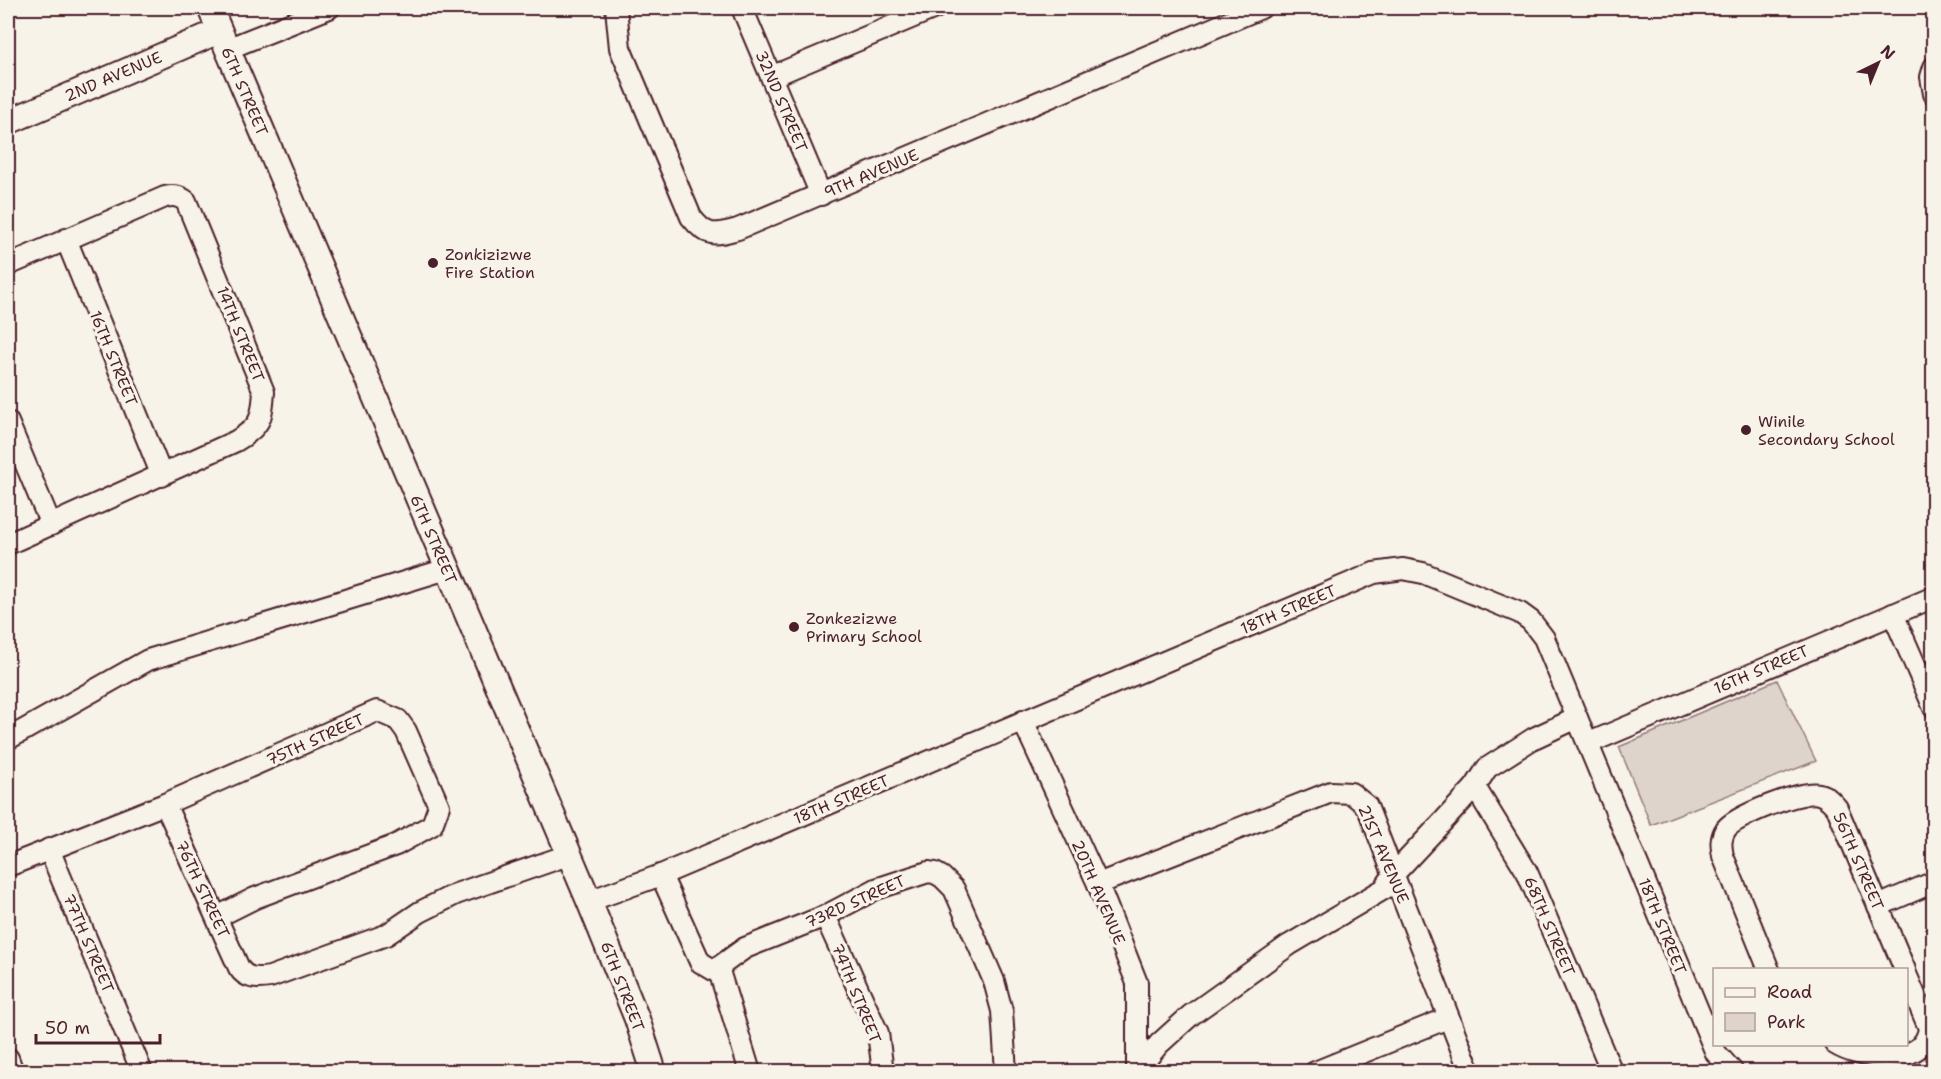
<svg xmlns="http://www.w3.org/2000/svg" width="1941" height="1079" viewBox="0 0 1941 1079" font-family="'Shantell Sans',sans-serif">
<rect width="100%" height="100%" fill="#f7f3e8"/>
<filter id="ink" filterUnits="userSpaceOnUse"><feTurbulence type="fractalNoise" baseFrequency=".0167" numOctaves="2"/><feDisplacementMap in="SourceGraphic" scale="12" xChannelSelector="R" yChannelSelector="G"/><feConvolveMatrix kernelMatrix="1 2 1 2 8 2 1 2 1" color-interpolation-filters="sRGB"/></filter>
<g filter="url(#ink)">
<polygon fill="#ded4cc" stroke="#947a7c" stroke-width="1.5" points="1777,680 1816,761 1651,825 1619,747"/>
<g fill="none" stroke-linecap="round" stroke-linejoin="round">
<defs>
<g id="minor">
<path d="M 616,8 L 620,48 L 691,217 C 707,238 715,235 738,229 L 1261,8"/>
<polyline points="742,8 821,195"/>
<polyline points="227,49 329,8"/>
<polyline points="1934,67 1931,77 1934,94"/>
<polyline points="773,76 935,8"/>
<polyline points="66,239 162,476"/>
<path d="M 8,265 L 165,197 C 174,195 179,196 186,201 L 264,392 C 262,419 261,426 236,441 L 8,544"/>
<polyline points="8,422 51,525"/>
<polyline points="1893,614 1934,708"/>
<polyline points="1023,721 1098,884 1137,983 1137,1072"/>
<polyline points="8,739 148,660 447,569"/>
<polyline points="1589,743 1934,597"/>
<polyline points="1475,787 1527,872 1612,1072"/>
<path d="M 165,804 L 239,968 C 246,979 257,979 270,977 L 386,935 L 420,912 L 456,894 L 568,855"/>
<polyline points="49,849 142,1072"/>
<polyline points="8,866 165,804 377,711 398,720 406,731 439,806 432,825 396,845 255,898 217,917"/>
<polyline points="661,875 700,962 720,974"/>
<polyline points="1098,884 1331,792 1351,793 1367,806 1470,1072"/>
<polyline points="589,901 661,875 1374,573 1403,569 1423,573 1520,613 1531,621 1544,638 1708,1034 1716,1053 1733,1072"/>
<polyline points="1878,906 1934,882"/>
<polyline points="825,916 878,1033 883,1072"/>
<path d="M 1769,970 L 1723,856 C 1721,846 1720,838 1726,829 C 1735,816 1804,789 1819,794 C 1827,796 1832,802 1837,808 L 1905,970"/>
<path d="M 1835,1044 C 1860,1060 1925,1068 1929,1028 L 1906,974"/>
<polyline points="8,1058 13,1072"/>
<polyline points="1137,1071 1159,1044 1191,1015 1289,945 1384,889 1394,874 1475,787 1487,768 1534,738 1577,718"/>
<polyline points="750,1072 720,974 720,966 745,948 825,916 876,889 928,872 935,873 942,877 954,889 994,981 1002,1011 1006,1072"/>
<polyline points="1315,1072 1448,1018"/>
</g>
<g id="tertiary">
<polyline points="210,8 589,901 637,1019 654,1072"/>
<polyline points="8,122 219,31"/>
</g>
</defs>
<use href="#minor" stroke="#4a1f2b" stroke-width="24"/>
<use href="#tertiary" stroke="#4a1f2b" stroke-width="28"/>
<use href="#minor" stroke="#f7f3e8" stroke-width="20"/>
<use href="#tertiary" stroke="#f7f3e8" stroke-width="24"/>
</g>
</g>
<g fill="#4a1f2b" stroke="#f7f3e8" stroke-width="2">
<circle cx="433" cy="263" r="6"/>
<circle cx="1746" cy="430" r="6"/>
<circle cx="794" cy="627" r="6"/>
</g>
<g text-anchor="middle" stroke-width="6" stroke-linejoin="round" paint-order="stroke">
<g font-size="16" fill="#4a1f2b" stroke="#f7f3e8">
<text transform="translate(113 76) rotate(-23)" y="6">2ND AVENUE</text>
<text transform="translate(245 91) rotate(67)" y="6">6TH STREET</text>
<text transform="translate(782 101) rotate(67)" y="6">32ND STREET</text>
<text transform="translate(871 173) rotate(-23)" y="6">9TH AVENUE</text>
<text transform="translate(241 334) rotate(68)" y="6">14TH STREET</text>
<text transform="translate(114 358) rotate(68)" y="6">16TH STREET</text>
<text transform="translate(434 539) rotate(67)" y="6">6TH STREET</text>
<text transform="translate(1288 609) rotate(-23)" y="6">18TH STREET</text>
<text transform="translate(1761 669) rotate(-23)" y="6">16TH STREET</text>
<text transform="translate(315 739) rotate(-24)" y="6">75TH STREET</text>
<text transform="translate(841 799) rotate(-23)" y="6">18TH STREET</text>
<text transform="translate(1384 854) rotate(67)" y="6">21ST AVENUE</text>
<text transform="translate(1859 861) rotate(67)" y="6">56TH STREET</text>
<text transform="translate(203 889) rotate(65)" y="6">76TH STREET</text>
<text transform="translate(1099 892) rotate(67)" y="6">20TH AVENUE</text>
<text transform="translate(855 901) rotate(-24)" y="6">73RD STREET</text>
<text transform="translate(1550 926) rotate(67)" y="6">68TH STREET</text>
<text transform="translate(1663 926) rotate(68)" y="6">18TH STREET</text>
<text transform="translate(89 943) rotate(67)" y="6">77TH STREET</text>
<text transform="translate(623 986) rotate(69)" y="6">6TH STREET</text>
<text transform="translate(857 993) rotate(68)" y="6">74TH STREET</text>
</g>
<g font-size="16" fill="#4a1f2b" stroke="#f7f3e8" text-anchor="start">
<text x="445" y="260">Zonkizizwe<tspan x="445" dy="18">Fire Station</tspan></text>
<text x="1758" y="427">Winile<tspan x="1758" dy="18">Secondary School</tspan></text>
<text x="806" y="624">Zonkezizwe<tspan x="806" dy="18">Primary School</tspan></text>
</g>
</g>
<rect width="1941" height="1079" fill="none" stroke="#f7f3e8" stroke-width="30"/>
<rect x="15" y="15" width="1911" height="1049" fill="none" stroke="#4a1f2b" stroke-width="2" filter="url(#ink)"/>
<rect x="1713" y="968" width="195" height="78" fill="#f7f3e8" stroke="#b29e9c" stroke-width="1.5"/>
<rect x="1725" y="988" width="30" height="9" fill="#f7f3e8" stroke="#b29e9c" stroke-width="1.5"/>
<text x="1767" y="998" font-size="18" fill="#4a1f2b">Road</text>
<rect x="1725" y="1013" width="30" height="18" fill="#ded4cc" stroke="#b29e9c" stroke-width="1.5"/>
<text x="1767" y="1028" font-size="18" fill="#4a1f2b">Park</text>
<g transform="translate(1878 63) rotate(43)" stroke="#f7f3e8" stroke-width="4.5" paint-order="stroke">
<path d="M0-4.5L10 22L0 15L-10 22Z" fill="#4a1f2b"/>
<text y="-9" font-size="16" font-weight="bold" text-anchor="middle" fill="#4a1f2b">N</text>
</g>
<path d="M36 1034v9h124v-9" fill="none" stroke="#4a1f2b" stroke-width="3"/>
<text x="45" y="1034" font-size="18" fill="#4a1f2b" stroke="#f7f3e8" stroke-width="4.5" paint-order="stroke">50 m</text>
</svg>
